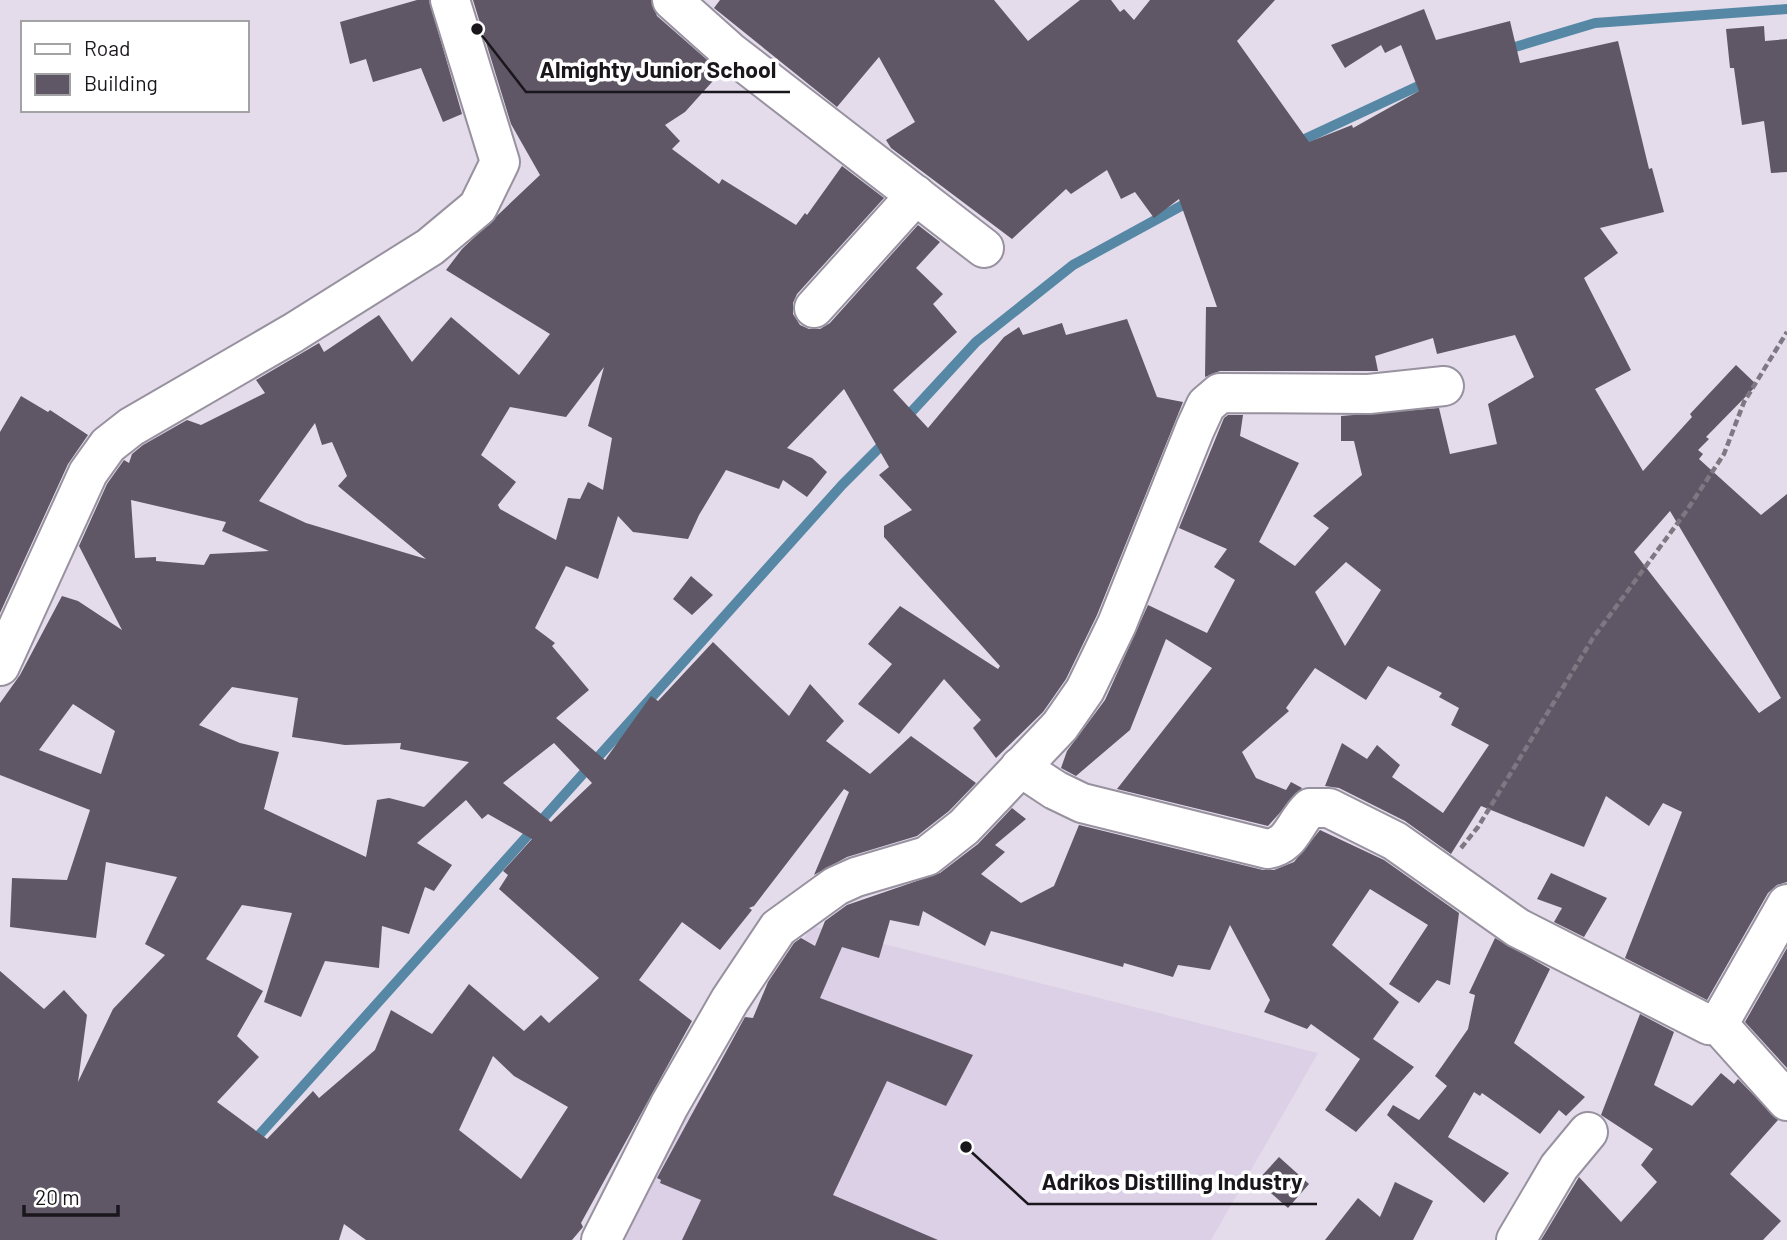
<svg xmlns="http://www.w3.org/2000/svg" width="1787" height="1240" viewBox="0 0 1787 1240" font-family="Barlow,sans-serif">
<rect width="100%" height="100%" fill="#e4dceb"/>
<polygon fill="#dcd0e7" points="812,926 1318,1053 1211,1240 607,1240"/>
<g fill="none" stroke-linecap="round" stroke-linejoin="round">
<g stroke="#5688a5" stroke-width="10">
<polyline points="1505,50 1595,23 1787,9"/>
<polyline points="1294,144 1429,81"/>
<polyline points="903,421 976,342 1073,265 1192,200"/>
<polyline points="252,1143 842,485 887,440"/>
</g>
</g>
<g fill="#5f5765" fill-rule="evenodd">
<polygon points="417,0 429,0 462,114 443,122 421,68 373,82 366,59 350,64 340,22"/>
<path d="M 473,0 L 651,0 L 657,16 L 721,72 L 685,112 L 665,125 L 680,141 L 672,149 L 719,184 L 722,179 L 796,225 L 805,213 L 807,215 L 842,166 L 884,198 L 797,294 L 793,303 L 793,314 L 800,325 L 809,329 L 820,329 L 830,323 L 918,225 L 940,242 L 916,268 L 943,294 L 933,304 L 957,332 L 893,390 L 928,428 L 1004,337 L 1019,327 L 1023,335 L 1062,323 L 1066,335 L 1127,319 L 1157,397 L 1183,402 L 1097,615 L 1066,679 L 1043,712 L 996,758 L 973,728 L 981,720 L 944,679 L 899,734 L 858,704 L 892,664 L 868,644 L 900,606 L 998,669 L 1000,666 L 884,537 L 884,526 L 912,510 L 879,475 L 889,467 L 844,389 L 787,448 L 812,458 L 827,472 L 807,497 L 783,480 L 779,489 L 726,470 L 699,515 L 688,539 L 633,532 L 618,516 L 598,579 L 566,566 L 535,628 L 555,643 L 552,646 L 589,690 L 556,718 L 605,760 L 651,696 L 658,701 L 713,642 L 789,716 L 810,684 L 844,721 L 826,741 L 870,774 L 911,736 L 976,783 L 949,811 L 917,836 L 847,857 L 814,875 L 849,792 L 844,789 L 754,906 L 749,908 L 752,910 L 720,950 L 682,922 L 639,980 L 692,1021 L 581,1223 L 583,1227 L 572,1240 L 366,1240 L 344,1224 L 339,1240 L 0,1240 L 0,971 L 44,1009 L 64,990 L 87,1015 L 78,1082 L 113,1009 L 165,955 L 145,944 L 177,877 L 106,862 L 96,938 L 10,927 L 12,878 L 67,880 L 90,810 L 0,775 L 0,703 L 20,675 L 62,596 L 78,601 L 122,630 L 79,546 L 107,484 L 124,460 L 129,463 L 132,454 L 143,445 L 187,420 L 201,425 L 265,393 L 256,380 L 319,343 L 324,352 L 379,315 L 412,362 L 451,317 L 519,375 L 550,334 L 446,270 L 462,249 L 540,175 L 511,124 ZM 604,367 L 588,426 L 612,438 L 603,490 L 588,482 L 580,499 L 568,498 L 556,540 L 500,509 L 498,505 L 516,482 L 481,455 L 510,407 L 566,417 ZM 315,423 L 322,445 L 332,442 L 347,476 L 338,486 L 426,559 L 306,523 L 259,501 ZM 131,500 L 226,522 L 222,531 L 269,551 L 210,554 L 204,565 L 156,561 L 156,557 L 135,558 ZM 232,687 L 298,698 L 292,737 L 345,745 L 401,743 L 400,749 L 469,762 L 424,807 L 389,798 L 377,800 L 366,857 L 264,809 L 279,752 L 240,743 L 199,725 ZM 73,704 L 115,731 L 101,774 L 39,750 ZM 554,743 L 592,783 L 551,822 L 503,783 ZM 466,800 L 482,819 L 488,814 L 532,839 L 503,871 L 508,875 L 499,889 L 599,978 L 549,1023 L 541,1015 L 524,1031 L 469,984 L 432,1034 L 391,1010 L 375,1050 L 319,1098 L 313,1091 L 267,1139 L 217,1102 L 259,1057 L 237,1036 L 263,991 L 206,959 L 242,905 L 292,913 L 264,1002 L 301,1017 L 325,961 L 379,968 L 382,926 L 409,934 L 425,887 L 434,891 L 452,865 L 417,843 ZM 493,1056 L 514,1076 L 568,1107 L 521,1179 L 459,1130 Z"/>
<path d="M 720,0 L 994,0 L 1028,41 L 1080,0 L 1111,0 L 1120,12 L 1124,9 L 1134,20 L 1150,0 L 1275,0 L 1237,41 L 1309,142 L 1352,125 L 1353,128 L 1419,91 L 1401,45 L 1385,53 L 1381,45 L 1345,68 L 1331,45 L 1424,9 L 1436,40 L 1510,21 L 1520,63 L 1618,41 L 1649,169 L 1652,168 L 1664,212 L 1600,228 L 1618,253 L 1584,278 L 1631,370 L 1595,389 L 1643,471 L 1692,417 L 1690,414 L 1736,365 L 1757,385 L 1706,437 L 1709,439 L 1698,450 L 1703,454 L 1699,459 L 1761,515 L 1787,494 L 1787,882 L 1777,885 L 1768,893 L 1707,1000 L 1625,958 L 1682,812 L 1663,803 L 1649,826 L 1606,796 L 1584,847 L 1481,806 L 1451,854 L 1405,821 L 1339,788 L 1325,786 L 1342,743 L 1367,759 L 1377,745 L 1400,765 L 1392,777 L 1443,813 L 1489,745 L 1451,725 L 1459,708 L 1439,697 L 1442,693 L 1388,666 L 1366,700 L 1315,668 L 1286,708 L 1289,711 L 1242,752 L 1256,778 L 1286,790 L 1291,782 L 1302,788 L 1268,826 L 1117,789 L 1212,668 L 1166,639 L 1130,730 L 1076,776 L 1061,768 L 1067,751 L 1105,700 L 1148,605 L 1207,633 L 1235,580 L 1214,567 L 1227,549 L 1179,528 L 1224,418 L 1228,415 L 1243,415 L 1240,436 L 1299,463 L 1259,542 L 1295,566 L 1329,528 L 1313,516 L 1362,475 L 1354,441 L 1341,441 L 1341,416 L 1439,408 L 1450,454 L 1497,444 L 1488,404 L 1534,377 L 1515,335 L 1437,354 L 1433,338 L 1375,356 L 1378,371 L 1220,371 L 1205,377 L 1206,307 L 1217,307 L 1179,199 L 1154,218 L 1135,192 L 1121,199 L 1107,170 L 1071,194 L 1066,189 L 1012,239 L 891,148 L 886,140 L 915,122 L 879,57 L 837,107 L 714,8 ZM 1670,511 L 1781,698 L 1759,713 L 1634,552 ZM 1346,562 L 1381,590 L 1345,646 L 1315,592 Z"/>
<polygon points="1764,26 1765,41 1787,39 1787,172 1771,173 1764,121 1742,125 1734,68 1730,68 1726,29"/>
<polygon points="21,396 48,412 50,410 88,435 68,464 0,613 0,432"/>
<polygon points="691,576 713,595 692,615 673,599"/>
<polygon points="1012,808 1026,819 995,845 1005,852 981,874 1021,903 1054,886 1079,825 1263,870 1274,870 1294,862 1320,830 1384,860 1459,913 1450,985 1437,980 1419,1003 1389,984 1428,925 1370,889 1332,945 1399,1002 1373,1039 1414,1067 1356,1132 1325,1110 1360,1059 1311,1024 1307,1029 1264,1012 1270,1000 1230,925 1210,970 1178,965 1173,977 1124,963 1123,967 991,931 985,946 923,911 919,926 890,920 879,958 842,947 820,998 973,1055 946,1106 887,1081 833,1195 938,1240 682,1240 701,1200 660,1183 661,1180 657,1178 745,1017 753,1018 768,982 794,943 801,938 815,946 825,921 847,905 940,873 978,844"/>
<polygon points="1551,873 1607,898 1584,937 1554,922 1562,908 1537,899"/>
<polygon points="1495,938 1550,969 1514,1043 1585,1097 1566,1116 1559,1110 1540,1134 1482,1093 1480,1096 1474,1092 1448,1137 1509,1173 1484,1203 1387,1115 1393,1105 1419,1120 1447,1086 1435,1076 1468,1029 1475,995 1469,993"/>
<polygon points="1787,948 1787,1068 1745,1022"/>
<polygon points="1640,1014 1674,1032 1654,1085 1692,1106 1721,1073 1734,1084 1738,1079 1778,1120 1730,1174 1781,1221 1763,1240 1541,1240 1579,1177 1621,1222 1657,1182 1641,1165 1653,1149 1601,1115"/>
<polygon points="1279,1157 1309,1184 1288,1208 1257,1181"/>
<polygon points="1395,1182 1433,1201 1413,1240 1325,1240 1358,1198 1380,1217"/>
</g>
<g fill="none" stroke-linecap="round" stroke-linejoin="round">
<defs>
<g id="minor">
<polyline points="672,0 729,51 984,248"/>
<polyline points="814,308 916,195"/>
<polyline points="0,666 88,473 108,445 131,427 293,333 430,247 478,207 500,162 450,0"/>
<path d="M 1020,767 L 1055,790 L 1082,803 L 1268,849 C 1292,845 1294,823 1310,808 L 1329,808 L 1395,841 L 1518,928 L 1709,1025 L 1722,1018 L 1787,904"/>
<polyline points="1717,1023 1787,1101"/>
<polyline points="601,1240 669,1106 730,1000 778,928 836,886 856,877 927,856 964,827 1060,726 1085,690 1117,624 1195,429 1206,405 1220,393 1369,394 1444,386"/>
<polyline points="1516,1240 1559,1167 1588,1132"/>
</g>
</defs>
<use href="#minor" stroke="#98919f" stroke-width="42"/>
<polyline stroke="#7d7881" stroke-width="4.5" stroke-dasharray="7 3.5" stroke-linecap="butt" points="1461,848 1478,827 1593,638 1685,513 1724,454 1744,402 1787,332"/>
<use href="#minor" stroke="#fff" stroke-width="38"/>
</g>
<path fill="none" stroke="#1a171c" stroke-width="2.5" d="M477 29L526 92H790M966 1147L1028 1204H1317"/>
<g fill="#1a171c" stroke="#fff" stroke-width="2.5">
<circle cx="477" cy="29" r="7"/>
<circle cx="966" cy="1147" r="7"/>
</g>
<g font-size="23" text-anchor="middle" font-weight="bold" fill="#1a171c" stroke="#fff" stroke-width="7" stroke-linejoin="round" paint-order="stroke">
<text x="658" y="78">Almighty Junior School</text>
<text x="1172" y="1190">Adrikos Distilling Industry</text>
</g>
<rect x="21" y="21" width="228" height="91" fill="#ffffff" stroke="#a3a2a4" stroke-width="2"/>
<rect x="35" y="44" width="35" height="10" fill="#ffffff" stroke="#a3a2a4" stroke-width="2"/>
<text x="84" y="56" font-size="21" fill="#1a171c">Road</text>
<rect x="35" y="74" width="35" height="21" fill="#5f5765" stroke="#a3a2a4" stroke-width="2"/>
<text x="84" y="91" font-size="21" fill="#1a171c">Building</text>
<path d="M24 1205v10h94v-10" fill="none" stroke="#1a171c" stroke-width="3.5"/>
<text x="35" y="1205" font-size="21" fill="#1a171c" stroke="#ffffff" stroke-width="5" paint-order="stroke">20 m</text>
</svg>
